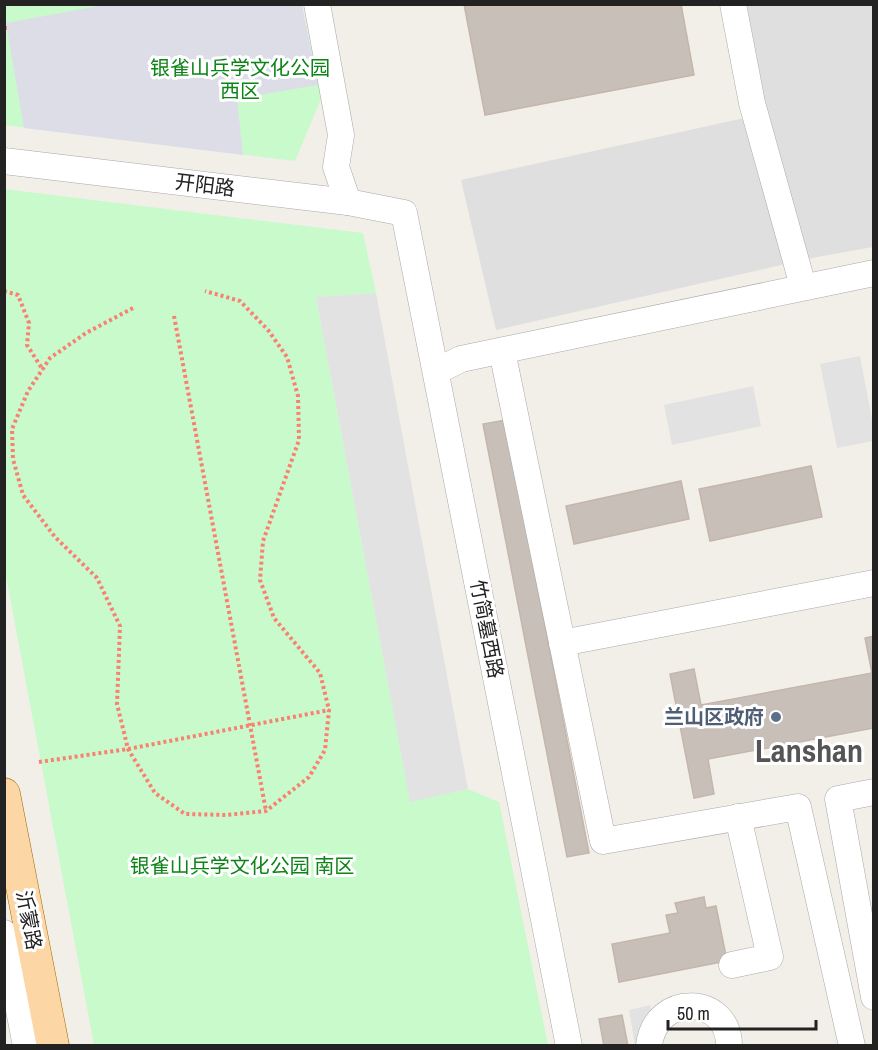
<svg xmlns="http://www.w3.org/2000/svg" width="878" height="1050" viewBox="0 0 878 1050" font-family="'Archivo Narrow','Noto Sans SC',sans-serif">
<rect width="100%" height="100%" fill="#f2efe9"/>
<polygon fill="#e0dfdf" points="747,5 873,5 873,247 812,258 496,330 461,180 767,113"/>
<g fill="#c8facc">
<polygon points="5,5 302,5 321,99 295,161 5,125"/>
<polygon points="4,189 363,233 376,293 316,297 410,801 468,789 499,802 548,1045 94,1045 5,571"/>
</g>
<g fill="#e2e2e2">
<polygon points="376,293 468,789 410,802 316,297"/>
<polygon points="860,356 873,425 873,441 837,448 820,364"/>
<polygon points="753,386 761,426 672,445 664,405"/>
<polygon points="650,1005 657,1045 635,1045 629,1010"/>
</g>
<polygon fill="#dddde8" points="104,5 302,5 318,85 237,99 243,155 24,128 6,23"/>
<g fill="#c7bfb8" stroke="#c4b6ab" stroke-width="1.5">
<polygon points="464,4 681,4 694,75 485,115"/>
<polygon points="505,420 589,853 567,857 483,424"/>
<polygon points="811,466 822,517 710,541 699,489"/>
<polygon points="681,481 689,519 574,544 566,506"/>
<polygon points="874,636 874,728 708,759 714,794 694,798 670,674 694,669 701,705 872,673 865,638"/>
<polygon points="704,897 706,908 716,906 727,961 619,982 612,944 670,933 666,915 678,913 675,903"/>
<polygon points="622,1015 628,1046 604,1046 599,1019"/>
</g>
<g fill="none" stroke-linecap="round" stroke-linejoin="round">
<defs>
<g id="minor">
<polyline points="317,4 341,135 336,167 348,202"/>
<polyline points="733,4 752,103 803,286"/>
<polyline points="4,161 348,202 404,213 569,1046"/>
<polyline points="502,351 603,841 798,807 852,1046"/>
<polyline points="437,371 461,359 874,273"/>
<polyline points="562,643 874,583"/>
<polyline points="874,792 838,799 874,997"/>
<polyline points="4,933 26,1046"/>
<polyline points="732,965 770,957 738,817"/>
<path d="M 649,1046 C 655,991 730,995 729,1046"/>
</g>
<polyline id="major" points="4,794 53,1046"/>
</defs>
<use href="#minor" stroke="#a9a9a9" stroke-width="27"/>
<use href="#major" stroke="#a06b00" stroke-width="33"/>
<g stroke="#fa8072" stroke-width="4" stroke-dasharray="3 3" stroke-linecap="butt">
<polyline points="4,28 7,28"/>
<polyline points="4,291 18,295 29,323 27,345 43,370"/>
<polyline points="133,308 86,333 50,358 28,391 12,429 13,459 23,495 55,537 97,578 120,626 117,704 128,749 155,793 185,814 226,815 266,811 309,777 325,750 329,710 320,673 274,618 260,580 263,541 299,440 298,396 287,357 268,330 240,301 205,291"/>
<polyline points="174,316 266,811"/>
<polyline points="39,762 128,749 329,710"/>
</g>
<use href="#minor" stroke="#fff" stroke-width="26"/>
<use href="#major" stroke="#fcd6a4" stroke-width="32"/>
</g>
<circle fill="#5c6f8a" stroke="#fff" stroke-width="2" cx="776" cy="717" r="6"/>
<g text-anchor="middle" stroke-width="6" stroke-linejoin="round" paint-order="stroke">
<g font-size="20" fill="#0c8416" stroke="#fff">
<text x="240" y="75">银雀山兵学文化公园<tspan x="240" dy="23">西区</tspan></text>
<text x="242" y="873">银雀山兵学文化公园 南区</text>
</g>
<g font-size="20" fill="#222" stroke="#fff">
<text transform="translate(205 185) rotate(7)" y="7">开阳路</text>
<text transform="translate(487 629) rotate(79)" y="7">竹简墓西路</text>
<text transform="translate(29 920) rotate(79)" y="7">沂蒙路</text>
</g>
<g font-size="20" font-weight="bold" fill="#4e5e75" stroke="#fff" text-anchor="end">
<text x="764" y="724">兰山区政府</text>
</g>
<g font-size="32" font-weight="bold" fill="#555" stroke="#fff">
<text x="809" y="762">Lanshan</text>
</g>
</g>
<rect width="878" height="1050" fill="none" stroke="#222222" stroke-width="12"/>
<path d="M668 1020v9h148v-9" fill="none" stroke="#222222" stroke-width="3"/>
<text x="677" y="1020" font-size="18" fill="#222222" stroke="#ffffff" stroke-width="4.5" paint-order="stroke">50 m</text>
</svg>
